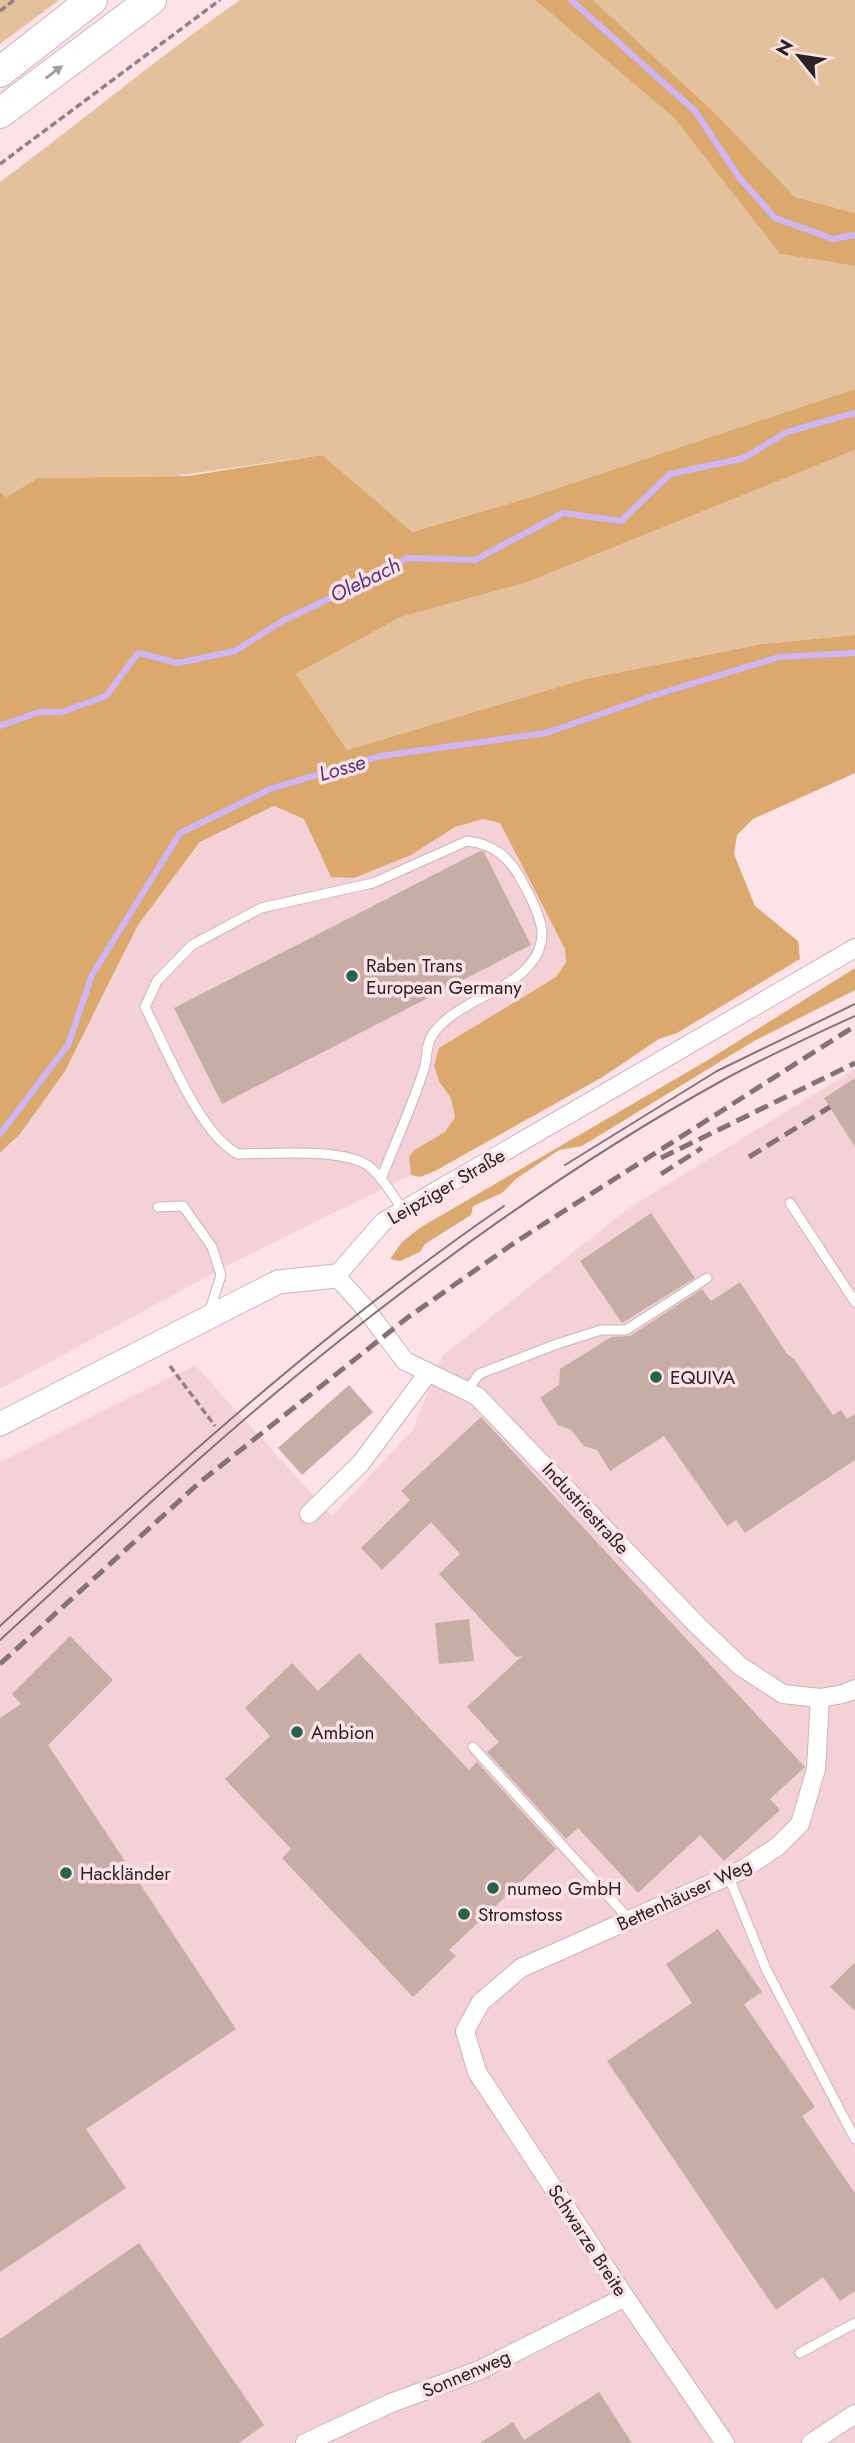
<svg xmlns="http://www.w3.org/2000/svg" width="855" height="2443" viewBox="0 0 855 2443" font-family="Jost,sans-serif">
<rect width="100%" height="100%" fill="#fde2e7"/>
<g fill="#f4d1d7">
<polygon points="274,806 304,819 331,877 411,855 455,827 483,819 500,823 565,949 566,962 556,977 440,1083 451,1098 455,1117 445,1132 414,1150 409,1157 411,1175 234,1262 0,1389 0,1154 20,1134 98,1008 138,925 201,842"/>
<polygon points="855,1069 855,2443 0,2443 0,1462 195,1365 332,1516 413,1430 442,1356 629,1208"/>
</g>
<g fill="#e2c19c">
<polygon points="0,0 59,0 0,44"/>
<path d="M 240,0 L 535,0 L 674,118 L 780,254 L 855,266 L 855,389 L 531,497 L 411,532 L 322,455 L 175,476 L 38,478 L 6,497 L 0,491 L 0,182 C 81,122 158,57 240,0 Z"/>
<polygon points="593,0 855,0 855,213 795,197 718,116"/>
<polygon points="855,450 855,635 762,644 585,679 347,750 296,674 401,617 525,583"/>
</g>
<g fill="#dba96e">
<polygon points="535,0 593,0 718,116 795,197 855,213 855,266 780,254 674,118"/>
<polygon points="855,389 855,450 525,583 401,617 296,674 347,750 585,679 762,644 855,635 855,773 753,819 737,835 734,854 755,906 798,941 800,959 677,1033 659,1039 601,1078 435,1171 420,1177 411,1175 409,1157 414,1150 445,1132 455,1117 451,1098 440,1083 434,1066 439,1048 556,977 566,962 565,949 500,823 483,819 455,827 411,855 354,878 331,877 304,819 274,806 200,842 138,925 65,1071 20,1134 0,1153 0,491 6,497 38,478 188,476 322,455 412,532 531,497"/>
<polygon points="855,968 855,990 754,1041 582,1146 559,1150 516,1179 502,1193 473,1206 471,1215 425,1244 420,1252 400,1261 390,1259 402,1242 421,1227 708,1060"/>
</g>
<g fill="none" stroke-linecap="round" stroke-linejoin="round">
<g stroke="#ceb5f8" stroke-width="6">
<polyline points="571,0 695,111 738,176 775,218 833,239 855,235"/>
<polyline points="0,726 39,712 62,712 106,696 138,653 178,663 235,651 284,620 358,585 407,558 475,560 563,513 621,521 670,474 744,458 787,432 855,413"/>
<polyline points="0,1134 68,1045 92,975 180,833 270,789 380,756 546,733 658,694 779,657 855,653"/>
</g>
</g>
<g fill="#c6aea6">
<polygon points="480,851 484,852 531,945 222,1104 174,1008"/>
<polygon points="855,1078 855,1147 824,1098"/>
<polygon points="651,1213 695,1278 622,1323 580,1261"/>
<polygon points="740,1282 787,1354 794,1359 833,1415 841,1410 847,1419 855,1414 855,1460 745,1533 736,1520 727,1526 664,1436 610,1471 597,1450 584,1446 571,1430 558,1425 540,1398 559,1385 560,1369 611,1337 630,1336 702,1289 711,1301"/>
<polygon points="349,1385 373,1412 302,1475 278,1448"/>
<polygon points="481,1417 805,1767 770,1799 780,1810 724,1861 700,1835 638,1893 578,1828 566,1839 487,1752 499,1742 467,1707 522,1656 516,1657 439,1574 460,1554 431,1522 382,1570 361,1548 410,1500 401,1491"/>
<polygon points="469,1619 474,1661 439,1664 435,1623"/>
<polygon points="70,1636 113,1680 48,1745 236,2029 86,2129 126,2188 0,2272 0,1718 21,1704 12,1694"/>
<polygon points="359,1653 469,1770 477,1762 556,1849 449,1950 456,1956 413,1997 282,1858 291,1849 225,1779 270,1736 245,1708 292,1663 318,1691"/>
<polygon points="718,1929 762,1992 744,2004 815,2107 802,2116 855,2193 855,2291 840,2301 823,2277 776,2310 607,2061 692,2003 666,1964"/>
<polygon points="855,1962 855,2011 830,1987"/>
<polygon points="139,2243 264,2425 239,2443 0,2443 0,2339"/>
<polygon points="599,2392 632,2443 480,2443 513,2422 524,2440"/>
</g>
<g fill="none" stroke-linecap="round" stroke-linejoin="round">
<defs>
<g id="service">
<path d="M 381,1179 C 395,1143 412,1107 424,1069 C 428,1058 425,1045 433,1034 C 442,1020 461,1009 475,1001 C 503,987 542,969 542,933 C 542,920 530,895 523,883 C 511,859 495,844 467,841 L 373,883 L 261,908 L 192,945 L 157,981 L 145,1007 C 166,1047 199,1134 238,1154 C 270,1154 346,1147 370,1167 C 384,1179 393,1196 403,1210"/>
<polyline points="790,1203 855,1302"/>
<polyline points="158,1207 183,1206 212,1247 221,1275 209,1313"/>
<polyline points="467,1391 479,1374 557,1344 601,1330 626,1330 707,1278"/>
<polyline points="473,1747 630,1920"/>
<polyline points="728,1875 766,1969 855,2139"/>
<polyline points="800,2353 855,2323"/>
</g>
<g id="minor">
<polyline points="855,948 383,1222 336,1276 365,1308 405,1361 477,1396 698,1626 740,1666 783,1694 820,1698 843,1694 855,1689"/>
<polyline points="309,1514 361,1463 428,1373"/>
<polyline points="305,2443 391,2403 480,2370 625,2297"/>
<polyline points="725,2443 625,2297 477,2072 465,2031 481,2002 521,1968 744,1869 778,1846 800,1824 816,1769 820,1698"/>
<polyline points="811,2443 855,2414"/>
</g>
<polyline id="tertiary" points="0,1424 278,1282 336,1276"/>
<g id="trunk">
<polyline points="0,72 92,0"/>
<polyline points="0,113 151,0"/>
</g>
</defs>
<use href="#service" stroke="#cdb3b8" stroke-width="11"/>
<use href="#minor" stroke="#cdb3b8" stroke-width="20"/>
<use href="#tertiary" stroke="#cdb3b8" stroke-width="25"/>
<use href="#trunk" stroke="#cdb3b8" stroke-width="32"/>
<g stroke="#938184" stroke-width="3.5" stroke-dasharray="7 3.5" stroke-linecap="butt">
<polyline points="0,11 14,0"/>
<polyline points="0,164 220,0"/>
<polyline points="170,1366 215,1426"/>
</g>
<use href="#service" stroke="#fff" stroke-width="9"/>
<use href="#minor" stroke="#fff" stroke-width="18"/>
<use href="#tertiary" stroke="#fff" stroke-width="23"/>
<use href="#trunk" stroke="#fff" stroke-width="30"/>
<g stroke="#847376" stroke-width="2">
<polyline points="565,1165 717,1071 855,1004"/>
<path d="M 0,1626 C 162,1478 323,1330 504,1206"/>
<path d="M 0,1640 C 108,1542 214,1441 328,1350 C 453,1250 585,1156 725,1079 C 768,1056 811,1036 855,1016"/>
</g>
<g stroke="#847376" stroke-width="5" stroke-dasharray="14 7" stroke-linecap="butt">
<polyline points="749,1157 830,1107"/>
<polyline points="661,1158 855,1063"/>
<polyline points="661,1174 702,1148"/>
<polyline points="0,1664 199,1483 407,1318 517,1241 855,1026"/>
</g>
</g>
<defs><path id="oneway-solid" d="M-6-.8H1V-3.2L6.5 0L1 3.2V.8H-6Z" transform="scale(1.75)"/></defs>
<use fill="#a09c9c" href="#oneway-solid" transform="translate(54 72) rotate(-37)"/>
<g fill="#27634e" stroke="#fde2e7" stroke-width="2.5">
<circle cx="352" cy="976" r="7"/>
<circle cx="656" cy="1377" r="7"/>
<circle cx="297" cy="1732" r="7"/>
<circle cx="66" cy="1873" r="7"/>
<circle cx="493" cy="1888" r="7"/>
<circle cx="464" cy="1914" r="7"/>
</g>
<g text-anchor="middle" stroke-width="7" stroke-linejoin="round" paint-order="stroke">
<g font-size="19" fill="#2b2223" stroke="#fde2e7" text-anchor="start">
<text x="366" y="972">Raben Trans<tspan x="366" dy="22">European Germany</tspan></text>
<text x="670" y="1384">EQUIVA</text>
<text x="311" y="1739">Ambion</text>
<text x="80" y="1880">Hackländer</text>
<text x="507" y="1895">numeo GmbH</text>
<text x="478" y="1921">Stromstoss</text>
</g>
<g font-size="19" fill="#2b2223" stroke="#fde2e7">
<text transform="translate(446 1186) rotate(-30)" y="7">Leipziger Straße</text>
<text transform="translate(586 1508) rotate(47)" y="7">Industriestraße</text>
<text transform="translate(684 1894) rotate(-25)" y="7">Bettenhäuser Weg</text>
<text transform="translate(588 2240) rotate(57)" y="7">Schwarze Breite</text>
<text transform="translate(466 2373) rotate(-23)" y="7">Sonnenweg</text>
</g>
<g font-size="21" font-style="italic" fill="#573683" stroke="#fde2e7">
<text transform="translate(365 580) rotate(-26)" y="7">Olebach</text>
<text transform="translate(342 768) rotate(-16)" y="7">Losse</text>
</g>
</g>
<g transform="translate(799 56) rotate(300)" stroke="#fde2e7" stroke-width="5" paint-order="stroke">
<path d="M0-5L12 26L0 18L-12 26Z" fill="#2b2223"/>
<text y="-10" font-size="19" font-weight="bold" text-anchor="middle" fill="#2b2223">N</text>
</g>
</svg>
